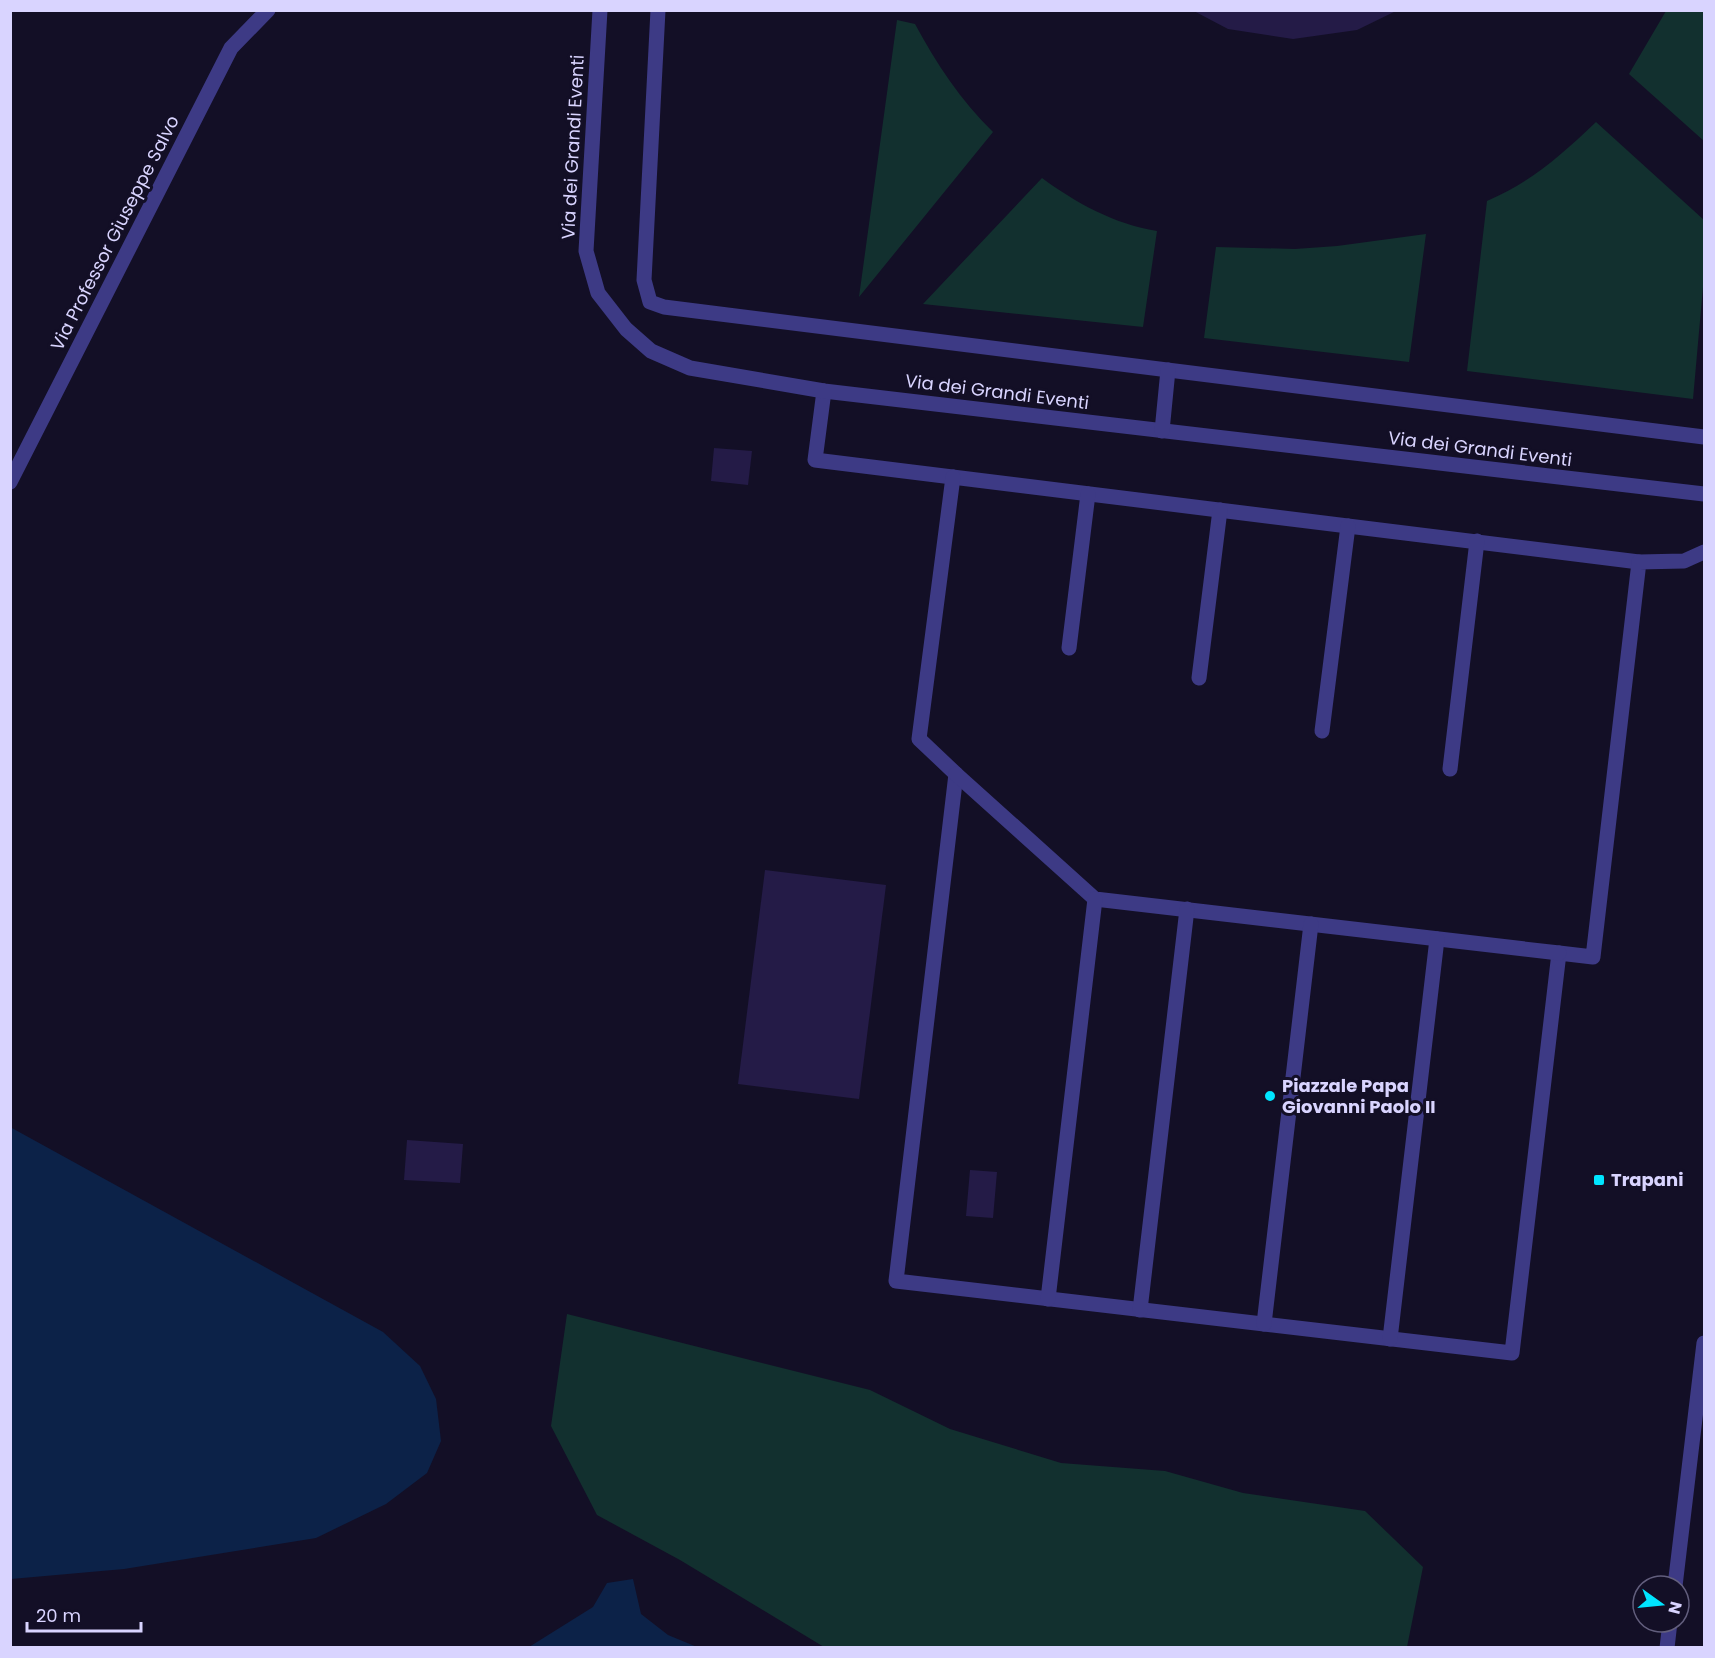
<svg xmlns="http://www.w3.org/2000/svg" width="1715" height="1658" viewBox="0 0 1715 1658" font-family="Poppins,sans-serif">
<rect width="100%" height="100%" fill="#130f26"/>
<g fill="#12302f">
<polygon points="1666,11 1704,11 1704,141 1629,74"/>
<path d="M 897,20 L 915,24 C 936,63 961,101 993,132 L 859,297 Z"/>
<path d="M 1596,122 L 1704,220 L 1704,276 L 1693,399 L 1467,371 L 1487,201 C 1534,180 1559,157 1596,122 Z"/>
<path d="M 1042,178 C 1076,203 1114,224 1157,231 L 1143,327 L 923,304 Z"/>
<polygon points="1426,234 1409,362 1204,338 1216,247 1295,249 1337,246"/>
<polygon points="567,1314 870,1390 950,1429 1061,1463 1165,1471 1243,1493 1365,1511 1423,1567 1407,1647 824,1647 680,1560 597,1515 551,1426"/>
</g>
<g fill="#0c2248">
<polygon points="10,1127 383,1332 420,1366 436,1399 441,1441 427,1473 386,1504 316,1538 124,1569 11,1579"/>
<polygon points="633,1579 641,1614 668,1635 697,1647 529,1647 593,1607 607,1583"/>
</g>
<g fill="#241b47">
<polygon points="1192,10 1398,10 1357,30 1293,39 1228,29"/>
<polygon points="714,448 752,451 748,485 711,481"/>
<polygon points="765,870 886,885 859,1099 738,1084"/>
<polygon points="407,1140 463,1144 460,1183 404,1180"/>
<polygon points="970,1170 997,1172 993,1218 966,1216"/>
</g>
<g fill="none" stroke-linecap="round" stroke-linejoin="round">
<g stroke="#3d3a85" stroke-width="15">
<polyline points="824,391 815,460 1639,562"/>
<polyline points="953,477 919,739 956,774 896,1281 1512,1353 1559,953 1593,957 1639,562 1684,561 1704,552"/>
<polyline points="1069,648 1088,494"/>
<polyline points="1199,678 1220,510"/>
<polyline points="1322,731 1348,526"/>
<polyline points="1450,769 1477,541"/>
<polyline points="956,774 1095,899 1559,953"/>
<polyline points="1048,1299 1095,899"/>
<polyline points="1140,1310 1187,909"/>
<polyline points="1264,1324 1311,924"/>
<polyline points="1390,1339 1437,939"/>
</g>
<g stroke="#3d3a85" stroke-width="15">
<polyline points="600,10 586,251 598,293 626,329 651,351 690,368 824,391 1704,494"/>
<polyline points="658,10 644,280 650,302 664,307 1704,437"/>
<polyline points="1162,431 1168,370"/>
<polyline points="10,482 231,48 268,10"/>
<polyline points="1675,1586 1704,1343"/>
<polyline points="1667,1648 1670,1622"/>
</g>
</g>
<g fill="#00e5ff" stroke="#130f26" stroke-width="2">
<circle cx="1270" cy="1096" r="6"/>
<rect x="1593" y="1174" width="12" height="12" rx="3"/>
</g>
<g text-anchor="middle" stroke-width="6" stroke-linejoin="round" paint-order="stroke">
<g font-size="18" fill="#d9d4ff" stroke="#130f26">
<text transform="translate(573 147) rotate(-87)" y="6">Via dei Grandi Eventi</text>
<text transform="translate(115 233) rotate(-63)" y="6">Via Professor Giuseppe Salvo</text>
<text transform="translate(997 392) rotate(7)" y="6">Via dei Grandi Eventi</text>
<text transform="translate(1480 449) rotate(7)" y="6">Via dei Grandi Eventi</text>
</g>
<g font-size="18" font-weight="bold" fill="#d9d4ff" stroke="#130f26" text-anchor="start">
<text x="1282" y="1092">Piazzale Papa<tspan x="1282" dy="21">Giovanni Paolo II</tspan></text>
<text x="1611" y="1186">Trapani</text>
</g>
</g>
<rect width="1715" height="1658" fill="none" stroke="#d9d4ff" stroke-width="24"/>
<g transform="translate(1661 1604) rotate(105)"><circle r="28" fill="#130f26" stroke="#625e7d" stroke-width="1.5"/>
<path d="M0-4.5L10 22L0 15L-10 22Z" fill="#00e5ff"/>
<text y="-9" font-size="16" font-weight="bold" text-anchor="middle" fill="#d9d4ff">N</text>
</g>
<path d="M27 1622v9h114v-9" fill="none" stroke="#d9d4ff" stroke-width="3"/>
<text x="36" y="1622" font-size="18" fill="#d9d4ff" stroke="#130f26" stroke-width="4.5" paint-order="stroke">20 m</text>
</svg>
